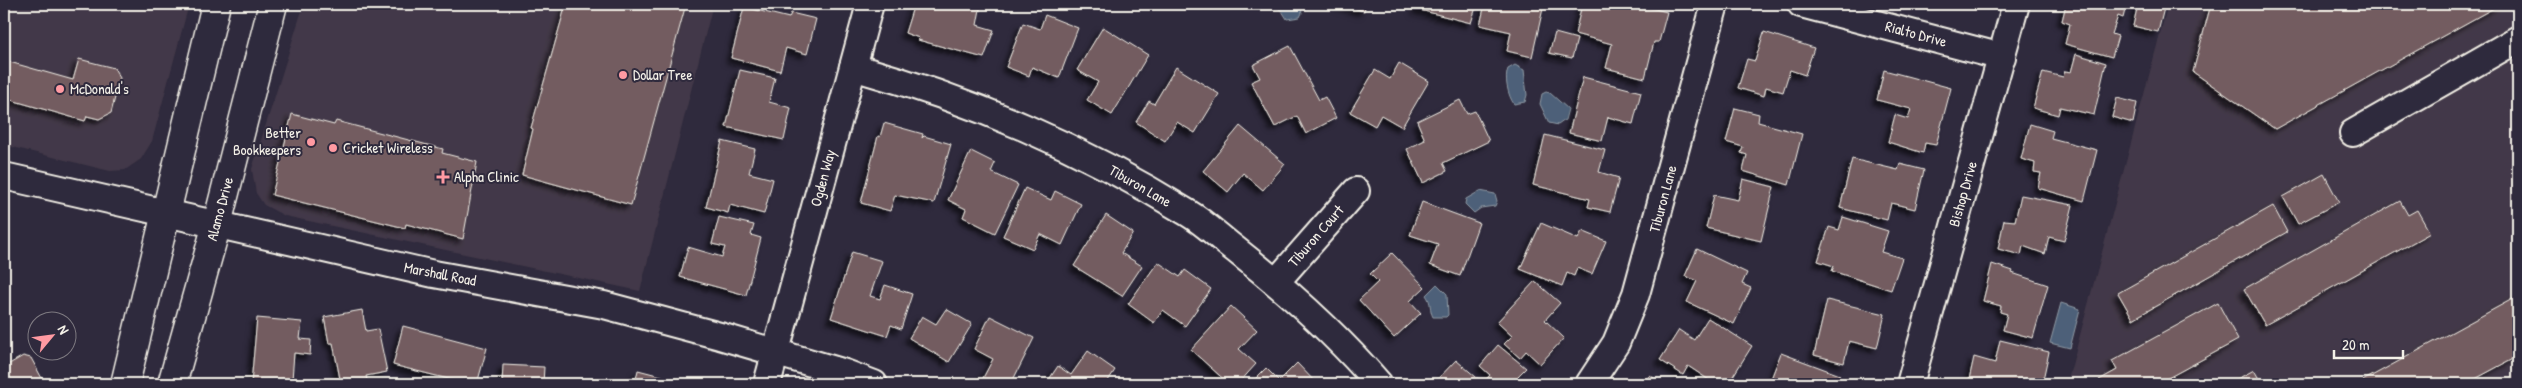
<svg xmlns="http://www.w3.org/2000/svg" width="2522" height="388" viewBox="0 0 2522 388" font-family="'Patrick Hand',sans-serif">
<defs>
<filter id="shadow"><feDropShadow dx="-4.5" dy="4.5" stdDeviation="2.5" flood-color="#0009"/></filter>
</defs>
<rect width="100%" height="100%" fill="#2f2a3d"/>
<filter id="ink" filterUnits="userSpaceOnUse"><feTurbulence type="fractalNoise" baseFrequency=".02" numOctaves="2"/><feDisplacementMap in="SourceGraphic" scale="10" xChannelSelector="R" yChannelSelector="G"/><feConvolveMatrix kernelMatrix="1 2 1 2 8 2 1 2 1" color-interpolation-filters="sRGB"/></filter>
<g filter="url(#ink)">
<g fill="#433948">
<polygon points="4,4 189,4 152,141 141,159 125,170 110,171 4,145"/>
<polygon points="304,4 713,4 640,291 285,216 264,205 256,193 252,169"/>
<polygon points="2168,4 2518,4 2518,384 2067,384"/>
</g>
<g fill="#4e6179" stroke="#909ba5">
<polygon points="1272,4 1300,4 1302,13 1300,17 1287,19 1282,11"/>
<path d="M 1515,65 L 1524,70 L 1527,95 L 1525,102 L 1514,104 C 1508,96 1504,78 1508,69 Z"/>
<polygon points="1546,92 1550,93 1568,109 1565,120 1558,125 1549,123 1540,104 1542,94"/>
<polygon points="1480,191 1495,194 1497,201 1495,206 1481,208 1474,213 1465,204 1466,199"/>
<path d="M 1437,284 L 1447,294 L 1448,315 L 1446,317 L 1433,317 C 1429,309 1432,303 1426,295 Z"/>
<polygon points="2061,303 2080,309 2070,348 2050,343"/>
</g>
<g fill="#735c61" stroke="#f4f1e8" filter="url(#shadow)">
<polygon points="566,4 686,4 631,205 522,175 533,129 531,128"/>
<polygon points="914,4 981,4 977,25 994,30 984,58 918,40 919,38 905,33"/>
<polygon points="1339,4 1366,4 1364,11"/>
<polygon points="1418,4 1477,4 1471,23 1416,9"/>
<polygon points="1485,4 1544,4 1532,57 1507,51 1511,32 1480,25"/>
<polygon points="1582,4 1653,4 1651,8 1667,12 1659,42 1654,42 1645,78 1606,68 1612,44 1575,34"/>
<polygon points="2066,4 2126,6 2123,18 2118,16 2112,34 2118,36 2112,57 2065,44 2070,24 2062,21"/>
<polygon points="2138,4 2165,4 2158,32 2133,26"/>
<polygon points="2211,4 2501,4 2275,129 2193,72"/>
<polygon points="744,7 789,18 791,13 816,19 807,54 786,48 780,71 731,58"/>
<polygon points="1045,15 1078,28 1059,78 1032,67 1029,76 1006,67 1023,23 1040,29"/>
<polygon points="1103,27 1148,55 1112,115 1087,100 1098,82 1077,70"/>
<polygon points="1764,32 1814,48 1805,75 1790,70 1783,92 1766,87 1764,96 1738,88 1747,59 1755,61"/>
<polygon points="1555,33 1577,39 1572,58 1549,53"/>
<polygon points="1290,46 1319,100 1325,97 1336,118 1306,134 1297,116 1275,127 1251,82 1260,78 1253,65"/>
<polygon points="2076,54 2106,63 2094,115 2060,107 2058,115 2033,108 2043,72 2063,77 2065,71 2071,72"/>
<polygon points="79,59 114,68 120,78 111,113 99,119 87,116 85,121 4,98 6,61 73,80"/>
<polygon points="1399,63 1429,81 1402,127 1381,115 1375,126 1350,112 1375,70 1390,79"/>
<polygon points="1176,67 1219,94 1195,133 1177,122 1165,141 1136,122 1149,101 1154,104"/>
<polygon points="740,70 775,78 769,102 791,108 784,140 726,127"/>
<polygon points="1884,70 1951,88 1936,145 1925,143 1923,153 1888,142 1895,115 1908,119 1911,109 1877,100"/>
<polygon points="1583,77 1641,92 1633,124 1608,117 1602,141 1569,133"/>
<polygon points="2117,98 2137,103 2133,123 2112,117"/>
<polygon points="1460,100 1467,114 1475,111 1489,141 1443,163 1447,171 1423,183 1407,149 1425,140 1417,121"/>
<polygon points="1735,108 1759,114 1758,122 1802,134 1789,185 1743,171 1747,155 1741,153 1743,147 1726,142"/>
<polygon points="292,114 334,125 336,121 443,149 442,153 477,162 463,239 406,224 405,228 272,195"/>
<polygon points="884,123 923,134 922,138 924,136 951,144 934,203 895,195 890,211 861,203 878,136 880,137"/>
<polygon points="2030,124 2053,131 2051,138 2097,150 2084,201 2038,188 2041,173 2034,172 2035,163 2021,159"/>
<polygon points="1240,126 1285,164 1263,190 1243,173 1228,192 1203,171"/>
<polygon points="1545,135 1605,150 1599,172 1619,178 1610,212 1588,207 1590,199 1533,185"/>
<polygon points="722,141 755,149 749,173 773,179 764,214 730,205 728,213 706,207"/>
<polygon points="971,151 995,163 991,172 1018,185 995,233 963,217 966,209 948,200"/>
<polygon points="1852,159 1898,170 1900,164 1924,170 1915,209 1891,203 1887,220 1840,208"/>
<polygon points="2324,174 2339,202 2298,224 2283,197"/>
<polygon points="1743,179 1774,187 1761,241 1706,228 1714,195 1738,200"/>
<polygon points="1025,188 1051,200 1055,191 1081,204 1062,245 1040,234 1033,249 1003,236"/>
<polygon points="2021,195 2073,205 2064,241 2049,237 2045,254 2023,246 2021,255 1998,249 2004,220 2015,221"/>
<polygon points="2400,201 2408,215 2417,210 2430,233 2265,325 2244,289"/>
<polygon points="1422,202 1479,223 1460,276 1430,265 1438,244 1410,235"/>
<polygon points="2273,206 2287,232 2133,319 2118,293"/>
<polygon points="1106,215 1133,233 1121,253 1142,266 1122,296 1074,266"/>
<polygon points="719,217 754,225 751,235 761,238 746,295 680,277 688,247 722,257 725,247 712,244"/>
<polygon points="1843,217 1888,231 1881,252 1902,258 1891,290 1832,271 1834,266 1818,261 1829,227 1839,230"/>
<polygon points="1541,223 1578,239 1582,231 1606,241 1592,274 1577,268 1574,276 1567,273 1562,286 1520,269"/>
<polygon points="1697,249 1747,273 1742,284 1751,288 1734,324 1687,302 1697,281 1685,276"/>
<polygon points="852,252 882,261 870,296 880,299 885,285 912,294 901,329 891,325 887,336 831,318"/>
<polygon points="1392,253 1425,287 1410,301 1421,313 1394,338 1359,300 1378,282 1370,274"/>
<polygon points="1158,262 1180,277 1185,270 1211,289 1185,326 1163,310 1154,323 1128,304"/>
<polygon points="1992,264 2013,271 2012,273 2048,285 2033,338 2003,330 2007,314 2000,312 2001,306 1983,301"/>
<polygon points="1535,281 1560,303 1545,320 1564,338 1540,364 1526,351 1520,358 1504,344 1512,336 1497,322"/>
<polygon points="2518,296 2518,356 2466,384 2357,384"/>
<polygon points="1827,300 1885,314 1877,348 1849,341 1844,363 1814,355"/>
<polygon points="2218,303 2238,340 2157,384 2101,384 2099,380 2117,370 2112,361"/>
<polygon points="1231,306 1257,330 1239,349 1256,364 1238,384 1229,384 1191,350"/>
<polygon points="946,309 972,324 949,362 909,338 922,316 936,324"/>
<polygon points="362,310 366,331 378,329 387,372 366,376 368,384 341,384 333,343 329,343 324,317"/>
<polygon points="990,316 1034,338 1011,384 995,384 983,378 993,359 974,349"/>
<polygon points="257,318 302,322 300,339 311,340 310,355 294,353 292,380 302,381 302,384 251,384"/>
<polygon points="1708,318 1752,346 1728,384 1715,384 1688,366 1683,375 1660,360 1679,330 1694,340"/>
<polygon points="403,326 487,348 477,384 468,384 393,365"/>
<polygon points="2000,340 2049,352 2042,384 1968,384 1974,357 1995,363"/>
<polygon points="1498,345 1526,368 1518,376 1526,384 1438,384 1435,382 1456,360 1483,383 1490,375 1480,366"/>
<polygon points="1088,351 1115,370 1106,384 1046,384 1058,366 1071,375"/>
<polygon points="1781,353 1840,375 1836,384 1769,384"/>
<polygon points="23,356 31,358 45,384 4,384 4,367"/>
<polygon points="1297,363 1317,384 1250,384 1266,368 1279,381"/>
<polygon points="503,365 544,367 543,384 502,384"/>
<polygon points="638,370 692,384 635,384"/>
<polygon points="2254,370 2262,384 2228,384"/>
<polygon points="1650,375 1661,384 1642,384"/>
</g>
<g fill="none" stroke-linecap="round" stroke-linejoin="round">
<defs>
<g id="minor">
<polyline points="1801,4 2002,57"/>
<path d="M 853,67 C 974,101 1081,147 1188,213 C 1205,223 1220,238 1236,250 C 1288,291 1336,334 1379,384"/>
<polyline points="2353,133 2518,39"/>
<polyline points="4,176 434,274 604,305 720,336 845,373 874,384"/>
<polyline points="1276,282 1356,191"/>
<polyline points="767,384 870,4"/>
<polyline points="1589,384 1616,343 1636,294 1715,4"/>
<polyline points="1910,384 2016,4"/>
</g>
<g id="major">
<polyline points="125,384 216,4"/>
<polyline points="172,384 217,224 273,4"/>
</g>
</defs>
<use href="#minor" stroke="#f4f1e8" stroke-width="30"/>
<use href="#major" stroke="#f4f1e8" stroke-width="31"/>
<use href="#minor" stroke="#2f2a3d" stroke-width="26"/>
<use href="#major" stroke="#2f2a3d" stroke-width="28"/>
</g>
</g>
<g fill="#ff9aa2" stroke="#2f2a3d" stroke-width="2">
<circle cx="623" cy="75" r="5"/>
<circle cx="60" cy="89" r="5"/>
<circle cx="311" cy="142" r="5"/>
<circle cx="333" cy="148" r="5"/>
<path d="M440.5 169.5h5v5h5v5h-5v5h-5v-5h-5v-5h5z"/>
</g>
<g text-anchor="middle" stroke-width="4" stroke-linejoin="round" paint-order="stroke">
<g font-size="15" fill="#f4f1e8" stroke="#2f2a3d">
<text transform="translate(1916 34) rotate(15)" y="5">Rialto Drive</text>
<text transform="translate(823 178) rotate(-75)" y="5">Ogden Way</text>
<text transform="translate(1140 186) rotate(30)" y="5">Tiburon Lane</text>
<text transform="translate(1963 194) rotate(-74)" y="5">Bishop Drive</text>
<text transform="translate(1663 199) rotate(-75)" y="5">Tiburon Lane</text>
<text transform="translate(220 209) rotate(-75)" y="5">Alamo Drive</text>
<text transform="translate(1316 236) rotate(-49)" y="5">Tiburon Court</text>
<text transform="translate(440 274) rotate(11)" y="5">Marshall Road</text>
</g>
<g font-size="15" fill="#f4f1e8" stroke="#2f2a3d" text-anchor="start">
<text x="633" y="80">Dollar Tree</text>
<text x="70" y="94">McDonald's</text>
<text x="301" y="138" text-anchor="end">Better<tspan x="301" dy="17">Bookkeepers</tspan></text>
<text x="343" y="153">Cricket Wireless</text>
<text x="454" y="182">Alpha Clinic</text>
</g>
</g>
<rect width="2522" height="388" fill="none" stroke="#2f2a3d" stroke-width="20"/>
<rect x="10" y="10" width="2502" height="368" fill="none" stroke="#f4f1e8" stroke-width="2" filter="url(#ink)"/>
<g transform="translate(52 336) rotate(61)"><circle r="24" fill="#2f2a3d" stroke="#7e7a81"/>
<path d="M0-4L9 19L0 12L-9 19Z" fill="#ff9aa2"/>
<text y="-8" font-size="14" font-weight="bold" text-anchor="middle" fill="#f4f1e8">N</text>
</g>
<path d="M2334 350v8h69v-8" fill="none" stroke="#f4f1e8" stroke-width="2.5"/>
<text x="2342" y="350" font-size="15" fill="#f4f1e8" stroke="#2f2a3d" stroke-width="4" paint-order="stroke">20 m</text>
</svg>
